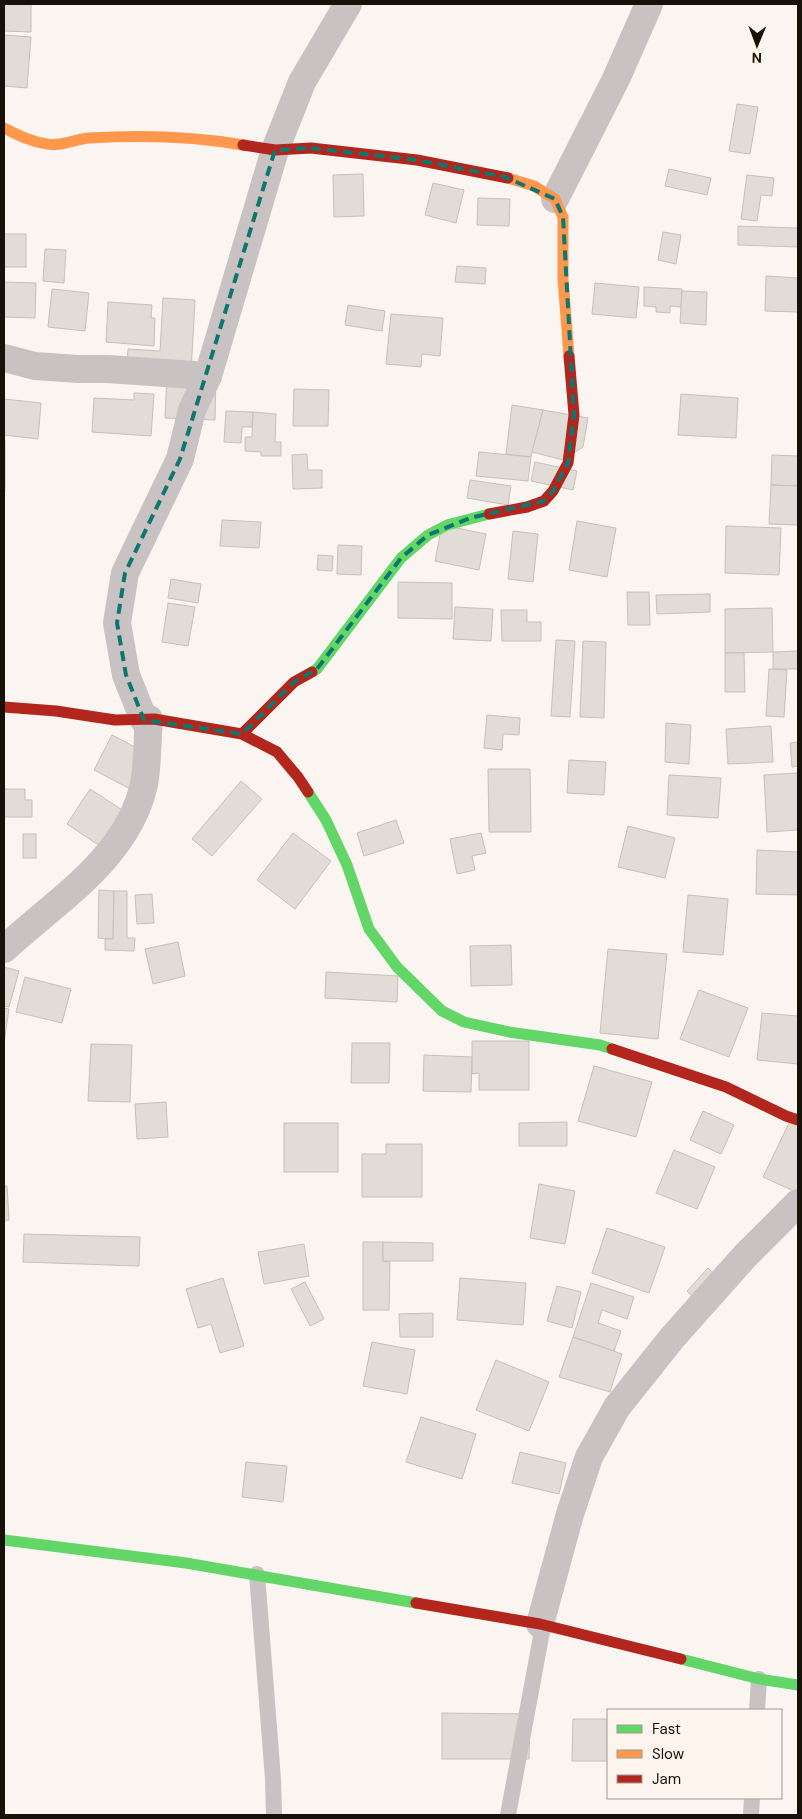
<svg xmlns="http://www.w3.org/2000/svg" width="802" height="1819" viewBox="0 0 802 1819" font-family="'DM Sans',sans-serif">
<rect width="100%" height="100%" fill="#faf5f0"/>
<g fill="#e2dcd6" stroke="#c6c0ba">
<polygon points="4,4 31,4 31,32 4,31"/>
<polygon points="4,35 31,37 27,88 4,86"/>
<polygon points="737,104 758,107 750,154 729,151"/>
<polygon points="669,169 711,178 707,195 665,186"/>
<polygon points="363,174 364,216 334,217 333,175"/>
<polygon points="747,175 774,178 772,196 761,195 757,221 741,219"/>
<polygon points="433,183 464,190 456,223 425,215"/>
<polygon points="478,198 510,199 509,226 477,225"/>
<polygon points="738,226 798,228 798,247 738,245"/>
<polygon points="663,232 681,235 676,264 658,260"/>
<rect x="4" y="234" width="22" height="33"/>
<polygon points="45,249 66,250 64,283 43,281"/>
<polygon points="457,266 486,268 485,284 455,282"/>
<polygon points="766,276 798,278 798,312 765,311"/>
<polygon points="4,282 36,283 35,318 4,317"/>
<polygon points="595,283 639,287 636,318 592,314"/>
<polygon points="644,287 682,289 681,307 670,306 670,313 656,312 656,307 644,306"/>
<polygon points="52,289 89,293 85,331 48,327"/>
<polygon points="682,291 707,292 706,325 680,323"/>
<polygon points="163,298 195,300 191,373 127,368 128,349 160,351"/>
<polygon points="108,302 152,305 151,318 155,318 154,346 106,342"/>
<polygon points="348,305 385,311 382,331 345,325"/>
<polygon points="391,314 443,318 440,356 422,354 421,367 386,364"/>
<polygon points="167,373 216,375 215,420 165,418"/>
<polygon points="294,389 329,390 328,426 293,426"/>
<polygon points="134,393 154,394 151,436 92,432 94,398 134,400"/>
<polygon points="681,394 738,398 736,438 678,435"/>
<polygon points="4,399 41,403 38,439 4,435"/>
<polygon points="512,405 543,410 531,457 506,454"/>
<polygon points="543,410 588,418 583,447 563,460 532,452"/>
<polygon points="226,411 253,412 252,427 242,427 241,443 224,442"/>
<polygon points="253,412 276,414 275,442 281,442 281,456 261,456 261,452 245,451 245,437 252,437"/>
<rect x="4" y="441" width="1" height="50"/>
<polygon points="479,452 531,457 528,481 476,476"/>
<polygon points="307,454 308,470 322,470 322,488 293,489 292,455"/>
<polygon points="772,455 798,456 798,486 771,485"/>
<polygon points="535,462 577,471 573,490 531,481"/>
<polygon points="470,480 511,486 508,505 467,498"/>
<polygon points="771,485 798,486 798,525 769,524"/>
<polygon points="222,520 261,522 259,548 220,546"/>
<polygon points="577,521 616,528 607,577 569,570"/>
<polygon points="442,525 486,534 479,570 435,561"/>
<polygon points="726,526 781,528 779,575 725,573"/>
<polygon points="513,531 538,534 533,582 508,579"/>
<polygon points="338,545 362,546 361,575 337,574"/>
<polygon points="318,555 333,556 332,571 317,570"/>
<polygon points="171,579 201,584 198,603 168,598"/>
<polygon points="398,582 452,583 452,619 398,618"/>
<polygon points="627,592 649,592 650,625 628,625"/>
<polygon points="710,594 710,612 657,614 656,595"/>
<polygon points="168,603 195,607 188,646 162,642"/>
<polygon points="455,607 493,609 491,641 453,639"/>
<polygon points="772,608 773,652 725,653 725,609"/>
<polygon points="501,610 527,610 527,622 541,622 541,641 502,641"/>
<polygon points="556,640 575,641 570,717 551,716"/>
<polygon points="583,641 606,642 604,718 580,717"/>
<polygon points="798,651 798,669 773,669 773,652"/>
<polygon points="725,653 744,653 745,692 725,692"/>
<polygon points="769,669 787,670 784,717 766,716"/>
<polygon points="487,715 520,718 519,735 503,734 502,750 484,748"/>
<polygon points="666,723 691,725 689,764 665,762"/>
<polygon points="771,726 773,762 728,764 726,729"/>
<polygon points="112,735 156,758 138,793 94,770"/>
<polygon points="798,742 798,766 792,767 790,743"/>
<polygon points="569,760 606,762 604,795 567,793"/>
<polygon points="488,769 530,769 531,832 489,832"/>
<polygon points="798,773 798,830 767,832 764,775"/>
<polygon points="669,775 721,778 718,818 667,815"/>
<polygon points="241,781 262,799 212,856 192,839"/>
<polygon points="4,789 25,789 25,800 32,800 32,817 4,817"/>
<polygon points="90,789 130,815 106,850 67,824"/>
<polygon points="396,820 404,843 364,856 357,833"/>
<polygon points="628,826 675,838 665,878 618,867"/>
<polygon points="293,833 331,861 295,909 257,880"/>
<polygon points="481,833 486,853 472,856 475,870 457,874 450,839"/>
<rect x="23" y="834" width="13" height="24"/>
<polygon points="757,850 798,852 798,895 756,894"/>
<polygon points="99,890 114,891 113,939 98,938"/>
<polygon points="114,891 127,891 127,938 135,938 134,951 105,950 105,939 113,939"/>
<polygon points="152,894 154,923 137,924 135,895"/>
<polygon points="688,895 728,899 723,955 683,952"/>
<polygon points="178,942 185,976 153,984 145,949"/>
<polygon points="511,945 512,985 471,986 470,946"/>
<polygon points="608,949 667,954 658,1039 600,1033"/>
<polygon points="4,967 19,971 9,1007 4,1006"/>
<polygon points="326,972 398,976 397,1002 325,998"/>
<polygon points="25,977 71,989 62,1023 16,1012"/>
<polygon points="699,990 748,1008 729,1057 680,1039"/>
<polygon points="4,1008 9,1009 4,1044"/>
<polygon points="762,1013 798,1016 798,1064 757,1060"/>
<polygon points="472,1041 529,1041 529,1090 479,1090 479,1073 472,1074"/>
<polygon points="352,1043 390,1043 389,1083 351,1083"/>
<polygon points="91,1044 132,1045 130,1102 88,1101"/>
<polygon points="424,1055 472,1057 471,1092 423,1091"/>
<polygon points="594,1066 652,1082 636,1137 578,1121"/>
<polygon points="166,1102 168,1137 137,1139 135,1104"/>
<polygon points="703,1111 734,1125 721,1154 690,1140"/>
<polygon points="790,1121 798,1125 798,1193 763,1177"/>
<polygon points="567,1122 567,1146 519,1146 519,1123"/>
<rect x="284" y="1123" width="54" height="49"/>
<polygon points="386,1144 422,1144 422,1197 362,1197 362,1154 386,1154"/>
<polygon points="674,1150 715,1167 697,1209 656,1193"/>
<polygon points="539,1184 575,1191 565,1244 530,1238"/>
<polygon points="4,1186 7,1186 9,1220 4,1221"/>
<polygon points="607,1228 665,1247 649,1293 592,1273"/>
<polygon points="24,1234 140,1237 139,1266 23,1262"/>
<polygon points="363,1242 383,1242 383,1261 390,1262 389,1310 363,1310"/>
<polygon points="383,1242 433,1243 433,1261 383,1261"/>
<polygon points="304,1244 309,1276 264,1284 258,1252"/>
<polygon points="708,1268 720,1279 698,1303 687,1291"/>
<polygon points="223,1278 244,1346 220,1353 211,1324 198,1328 186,1289"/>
<polygon points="460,1278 526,1283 523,1325 457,1320"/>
<polygon points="305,1282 324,1319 310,1326 291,1289"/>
<polygon points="591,1283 634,1297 627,1319 602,1310 598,1323 621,1331 614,1351 573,1337"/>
<polygon points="557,1286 581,1292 572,1328 547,1321"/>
<polygon points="433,1313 433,1337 400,1337 399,1314"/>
<polygon points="573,1337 622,1354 610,1392 559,1377"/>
<polygon points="372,1342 415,1350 407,1394 363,1386"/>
<polygon points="496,1360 549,1382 529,1431 476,1410"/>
<polygon points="421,1417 476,1434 462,1479 406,1462"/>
<polygon points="520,1452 566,1463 559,1494 512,1483"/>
<polygon points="246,1462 287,1466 283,1502 242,1497"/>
<polygon points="442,1713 530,1714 529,1759 442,1759"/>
<polygon points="573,1719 608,1719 608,1761 572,1761"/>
</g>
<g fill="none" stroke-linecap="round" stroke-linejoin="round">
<g stroke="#c8c3c2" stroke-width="16">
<polyline points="257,1574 273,1779 274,1815"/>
<polyline points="757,1710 759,1679"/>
<polyline points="508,1815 543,1626"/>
<polyline points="751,1815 752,1798"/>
</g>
<g stroke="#c8c3c2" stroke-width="28">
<polyline points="555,199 616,79 649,4"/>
<polyline points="4,358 35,366 78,369 108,369 208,376"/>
<polyline points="144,720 126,675 117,623 125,573 180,459 192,410 208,376 275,150 302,82 348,4"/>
<path d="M 4,949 C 56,901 128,858 144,784 C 148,763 147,740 149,719"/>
<polyline points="540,1624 570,1514 589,1457 617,1407 672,1338 745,1256 798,1203"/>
</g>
<g stroke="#63d668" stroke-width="11">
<polyline points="312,672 317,669 401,558 428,535 447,525 489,514"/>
<polyline points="308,792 326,820 347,865 369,929 397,967 442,1011 464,1022 509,1032 600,1045 612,1049"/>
<polyline points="4,1540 186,1563 416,1603"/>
<polyline points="681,1659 759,1679 798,1685"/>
</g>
<g stroke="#ff974d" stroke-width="11">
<path d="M 4,128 C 18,135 31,142 47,144 C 60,147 76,139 89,138 C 140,135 192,136 243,145"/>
<polyline points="508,178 534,186 555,199 563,217 563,279 569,356"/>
</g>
<g stroke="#b3261e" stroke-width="11">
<polyline points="243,145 275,150 311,148 417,160 508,178"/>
<polyline points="489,514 527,507 544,501 553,491 568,463 574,415 569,356"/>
<polyline points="4,707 56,711 115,720 154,719 242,734 277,752 298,777 308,792"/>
<polyline points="242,734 294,682 312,672"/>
<polyline points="612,1049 726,1087 786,1116 798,1120"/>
<polyline points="416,1603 540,1624 681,1659"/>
</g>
</g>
<path fill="none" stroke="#0f766e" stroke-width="4" stroke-dasharray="10 6" stroke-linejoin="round" d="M 311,148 L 417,160 L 505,177 L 555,199 L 563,217 L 574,415 L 568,463 L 553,491 L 544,501 L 470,518 L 428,535 L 401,558 L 317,669 L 294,682 L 242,734 L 144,720 L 126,675 L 117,623 L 125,573 L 180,459 L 275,150 Z"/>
<rect width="802" height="1819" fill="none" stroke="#18110a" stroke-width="10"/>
<rect x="607" y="1709" width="175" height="90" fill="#fdf4ed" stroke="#a19992"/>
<rect x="617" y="1725" width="25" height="8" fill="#63d668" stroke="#a19992"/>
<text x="652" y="1734" font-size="15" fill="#18110a">Fast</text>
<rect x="617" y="1750" width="25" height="8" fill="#ff974d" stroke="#a19992"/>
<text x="652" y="1759" font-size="15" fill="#18110a">Slow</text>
<rect x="617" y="1775" width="25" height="8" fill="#b3261e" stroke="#a19992"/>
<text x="652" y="1784" font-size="15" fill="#18110a">Jam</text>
<g transform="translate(757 45) rotate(181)" stroke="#fdf4ed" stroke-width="4" paint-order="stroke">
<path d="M0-4L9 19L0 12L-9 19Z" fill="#18110a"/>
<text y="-8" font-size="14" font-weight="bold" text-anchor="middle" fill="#18110a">N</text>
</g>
</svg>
